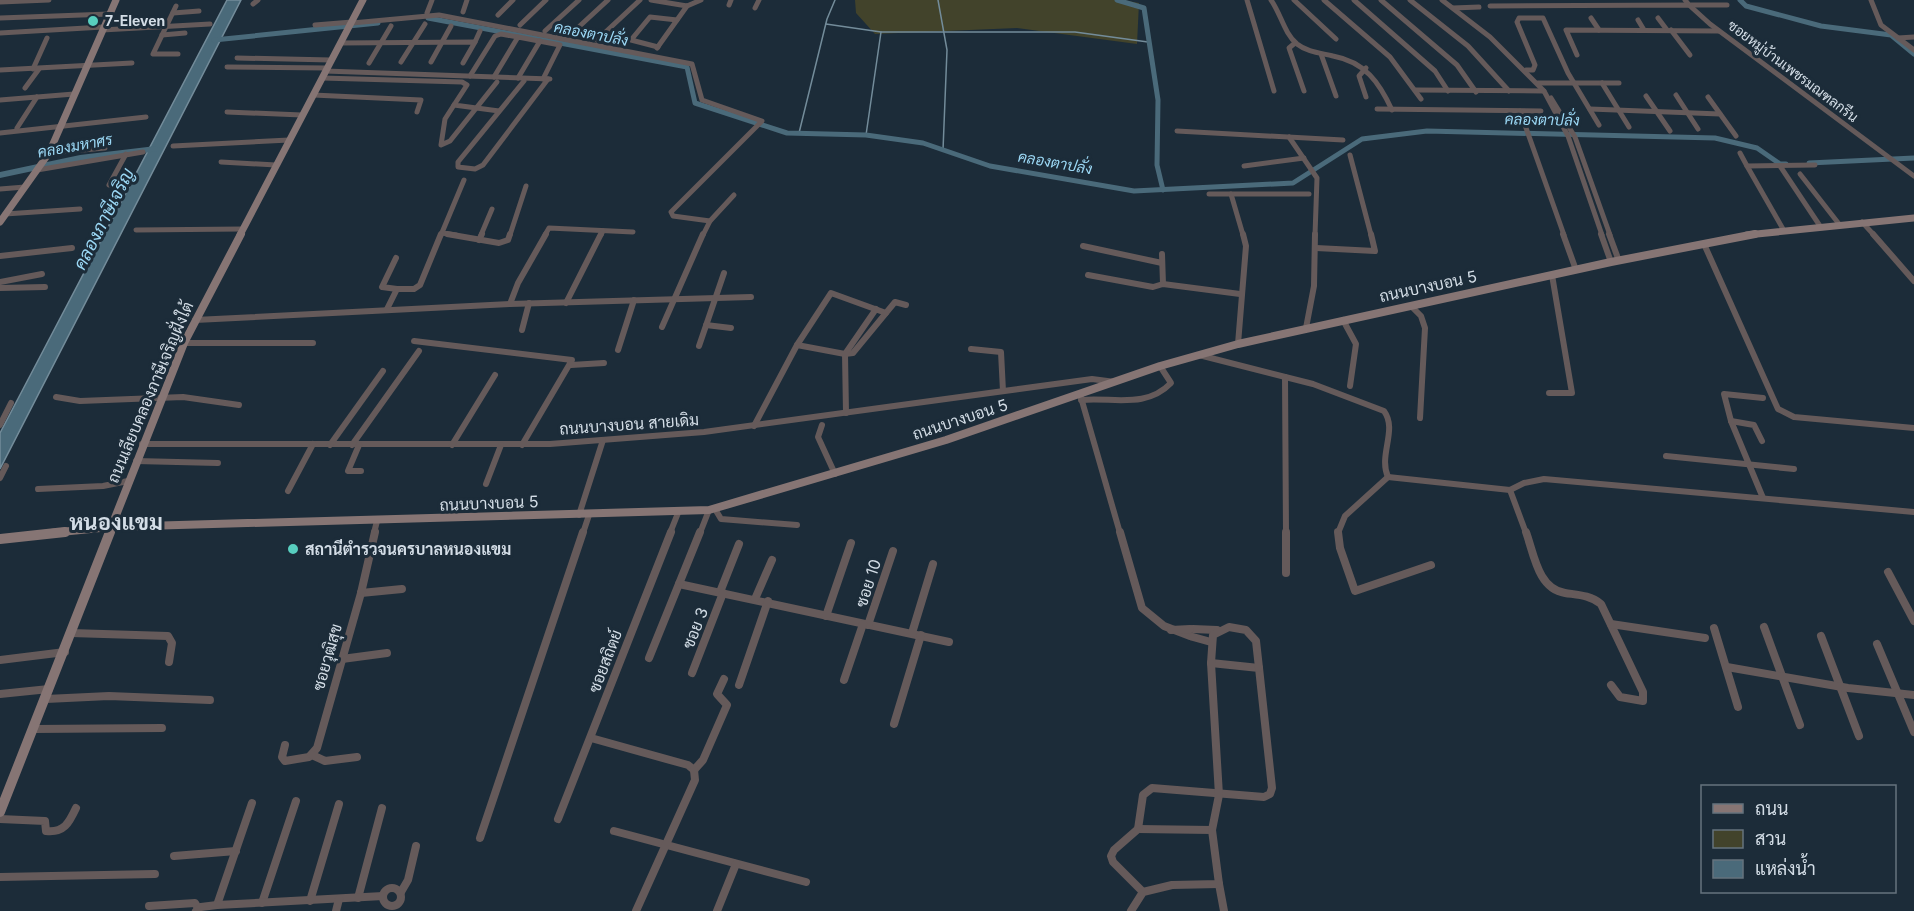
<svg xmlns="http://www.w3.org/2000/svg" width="1914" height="911" viewBox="0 0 1914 911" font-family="Inter,Sarabun,sans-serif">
<rect width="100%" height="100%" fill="#1c2c39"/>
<polygon fill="#42432b" points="855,0 1123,0 1139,3 1137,44 1017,28 875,34 856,13"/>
<polygon fill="#4a6a7a" stroke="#738c9a" stroke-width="1.5" points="227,0 241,0 0,469 0,433"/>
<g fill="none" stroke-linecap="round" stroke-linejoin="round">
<g stroke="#738c9a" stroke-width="1.5">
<polyline points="938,0 947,50 943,150"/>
<polyline points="826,24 881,32 1075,32 1148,42"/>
<polyline points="799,133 827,19 835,0"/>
<polyline points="866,135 881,32"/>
</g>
<g stroke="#4a6a7a" stroke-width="5">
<polyline points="1117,0 1144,8 1158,100 1157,165 1163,190"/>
<polyline points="1740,0 1746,6 1821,26 1891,35 1914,54"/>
<polyline points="428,18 687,67 695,103 787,133 866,135 923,143 990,166 1134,191 1293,183 1362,139 1427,131 1715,138 1757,148 1780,164 1786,164"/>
<polyline points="214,40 378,23"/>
<polyline points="1809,163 1914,158"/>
</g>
<polygon fill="#4a6a7a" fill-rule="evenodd" points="156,146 161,149 159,151 80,161 0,178 0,172 80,155"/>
<g stroke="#655a5a" stroke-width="5">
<polyline points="651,0 687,6 701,0"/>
<polyline points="1247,0 1274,91"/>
<path d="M 1271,0 C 1281,14 1284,33 1297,44 C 1307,52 1321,53 1333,56 C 1365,62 1379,82 1392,110"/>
<polyline points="1294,0 1336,39"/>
<polyline points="1324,0 1390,57 1421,99"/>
<polyline points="1354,0 1435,71 1448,91"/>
<polyline points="1381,0 1457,65 1476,92"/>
<polyline points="1410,0 1468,46 1509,91"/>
<polyline points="1442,0 1490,37 1544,91 1568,136 1602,235"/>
<polyline points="1685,0 1689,5 1727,5"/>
<polyline points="1871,0 1881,25 1914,50"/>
<polyline points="0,2 49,0"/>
<polyline points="253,4 258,0"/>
<polyline points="729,5 731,0"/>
<polyline points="176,6 153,54 178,54"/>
<polyline points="1490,6 1689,5 1710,24 1914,176"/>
<polyline points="755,8 759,0"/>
<polyline points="1453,8 1479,7"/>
<polyline points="463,12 467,0"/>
<polyline points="173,13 199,11"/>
<polyline points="427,13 432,0"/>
<polyline points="498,15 513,0"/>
<polyline points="0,18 109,14"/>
<polyline points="1591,18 1599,30"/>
<polyline points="1658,18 1667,30"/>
<polyline points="1638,20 1644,30"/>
<polyline points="352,23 439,15 692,64 702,100 762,121 671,212 673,216 710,221"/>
<polyline points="315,25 352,22"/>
<polyline points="520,25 546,0"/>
<polyline points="102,30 210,24"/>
<polyline points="1671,30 1690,55"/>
<polyline points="545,31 579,0"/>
<polyline points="0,33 103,27"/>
<polyline points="162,35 185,33"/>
<polyline points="570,35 608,0"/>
<polyline points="1898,38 1914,37"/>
<polyline points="597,40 640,0"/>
<polyline points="475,42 480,31"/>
<polyline points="340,43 475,42 463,63"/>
<polyline points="1295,43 1289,48 1304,91"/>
<polyline points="658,47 631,40 650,17 677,20"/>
<polyline points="657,48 687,6"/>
<polyline points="1321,54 1336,96"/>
<polyline points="1577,55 1566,30 1719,31"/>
<polyline points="237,58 331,60"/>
<polyline points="401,62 425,24"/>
<polyline points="431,62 451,26"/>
<polyline points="369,63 391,26"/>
<polyline points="227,67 327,68"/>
<polyline points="1366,68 1359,76 1366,97"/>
<polyline points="33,69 47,38"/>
<polyline points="0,70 132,63"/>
<polyline points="1526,70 1533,70 1535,65 1517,22 1519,18 1543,18 1568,73 1599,125"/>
<polyline points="325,71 550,79"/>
<polyline points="470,76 495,36 501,34 518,37"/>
<polyline points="494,77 518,37 560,45 543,79"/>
<polyline points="322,78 462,82 467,85 454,105 499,111"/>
<polyline points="518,78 540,41"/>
<polyline points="524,81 458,162 458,167 475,169 483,165 548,79"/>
<polyline points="1538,83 1619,83"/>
<polyline points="1602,83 1629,127"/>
<polyline points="25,88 39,69"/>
<polyline points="1416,90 1544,91"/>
<polyline points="313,95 421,100 417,112"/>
<polyline points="1676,95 1698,129"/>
<polyline points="1646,96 1670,131"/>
<polyline points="1708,97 1736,136"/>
<polyline points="1551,98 1575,137 1610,235"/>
<polyline points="0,100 74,94"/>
<polyline points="454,105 445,119 441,145 450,141 497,82"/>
<polyline points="1377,109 1541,111"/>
<polyline points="1590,109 1720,114"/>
<polyline points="1520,111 1564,235"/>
<polyline points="227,112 302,115"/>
<polyline points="17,128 37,97"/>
<polyline points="1177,131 1343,140"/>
<polyline points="0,133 146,117"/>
<polyline points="1289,137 1317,178 1315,235"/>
<polyline points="173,146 289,140"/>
<polyline points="49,153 105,148"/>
<polyline points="1740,153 1747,166"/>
<polyline points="1350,155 1371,235"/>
<polyline points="221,162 276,165"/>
<polyline points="1244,166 1304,158"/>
<polyline points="1780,166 1820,226"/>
<polyline points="37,170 143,152"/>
<polyline points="1800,174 1839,224"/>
<polyline points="109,185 126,154"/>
<polyline points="0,189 25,187"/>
<polyline points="1209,194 1309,194"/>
<polyline points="1231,194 1243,235"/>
<polyline points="5,214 80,209"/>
<polyline points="1862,222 1874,235"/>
<polyline points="1783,229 1747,166 1815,165"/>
<polyline points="136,230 242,229"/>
<polyline points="442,233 456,235"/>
<polyline points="441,235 464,180"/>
<polyline points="481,235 492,209"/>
<polyline points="510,235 526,186"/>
<polyline points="545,235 549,228 633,232"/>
<polyline points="601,235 603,231"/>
<polyline points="703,235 710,221 734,195"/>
</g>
<g stroke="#655a5a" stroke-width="6">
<polyline points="447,234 499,243 508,240 510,234"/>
<polyline points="1563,234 1576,270"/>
<polyline points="1601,234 1611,262"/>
<polyline points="1609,234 1619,261"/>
<polyline points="1873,234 1914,281"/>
<polyline points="479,240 482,234"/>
<polyline points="1704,244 1778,409 1794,417 1914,428"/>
<polyline points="1083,246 1162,263"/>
<polyline points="1316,248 1375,251 1371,234"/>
<polyline points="1162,254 1163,284"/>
<polyline points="0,256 72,248"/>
<polyline points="396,258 382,287 397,289"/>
<polyline points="1088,275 1153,287 1163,284 1240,294"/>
<polyline points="0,282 42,274"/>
<polyline points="0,288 45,287"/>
<polyline points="566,303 601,234"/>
<polyline points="510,304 518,283 546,234"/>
<polyline points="1411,306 1421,316 1425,328 1420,418"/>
<polyline points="387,309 397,289 414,289 420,285 441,234"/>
<polyline points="195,320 510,304 751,297"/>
<polyline points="1343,320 1356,344 1350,386"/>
<polyline points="706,325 731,328"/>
<polyline points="662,327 703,234"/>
<polyline points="1306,328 1314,286 1315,234"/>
<polyline points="522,330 529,303"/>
<polyline points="414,341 572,360 522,445"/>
<polyline points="184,343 313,343"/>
<polyline points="1238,344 1246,246 1243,234"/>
<polyline points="797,345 845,354 853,353 895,302 906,305"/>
<polyline points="699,346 724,273"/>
<polyline points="971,349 1001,352 1003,391"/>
<polyline points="618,350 634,300"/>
<path d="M 1199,355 L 1313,384 L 1384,411 C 1398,430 1378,455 1388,477"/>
<polyline points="571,365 604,363"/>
<polyline points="1285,377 1286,533"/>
<polyline points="1549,393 1572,393 1552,275"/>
<polyline points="1080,394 1120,533"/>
<polyline points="56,397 80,401 183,397 239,405"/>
<polyline points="1763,398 1724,394 1731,421 1763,498"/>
<path d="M 1081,400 C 1113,397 1146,409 1171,383 L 1160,366"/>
<polyline points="846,413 845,354 876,309"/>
<polyline points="1731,421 1754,425 1762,441"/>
<polyline points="0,425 11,403"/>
<polyline points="822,425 818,437 835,474"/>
<polyline points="754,426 797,345 831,293 886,313"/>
<polyline points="142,444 550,444 704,432 1092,379 1115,382"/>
<polyline points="330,445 383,371"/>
<polyline points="352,445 419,351"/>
<polyline points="359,445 348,471 361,471"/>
<polyline points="452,445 495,375"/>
<polyline points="1666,456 1794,469"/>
<polyline points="136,461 218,463"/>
<polyline points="1388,477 1510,490 1524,483 1544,479 1914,512"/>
<polyline points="0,478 6,466"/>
<polyline points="486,484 501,445"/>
<polyline points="38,489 103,486 128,481"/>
<polyline points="1510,490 1526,533"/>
<polyline points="288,491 313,444"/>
<polyline points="715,509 721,519 797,525"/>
<polyline points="579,515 603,440"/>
<polyline points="374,533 377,521"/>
<polyline points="583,533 589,515"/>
<polyline points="670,533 678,513"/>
<polyline points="700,533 709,510"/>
<polyline points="1338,533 1345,516 1388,477"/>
</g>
<g stroke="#655a5a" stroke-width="8">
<polyline points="1120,532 1142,608 1164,626 1190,636"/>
<polyline points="1286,532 1286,573"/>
<polyline points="1338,532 1340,548 1355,591 1431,565"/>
<path d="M 1526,532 C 1534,554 1538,589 1565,593 C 1578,595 1590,595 1601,604 L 1643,692 L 1643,701 L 1620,697 L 1611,685"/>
<polyline points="1888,572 1914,621"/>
<polyline points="679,584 949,642"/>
<polyline points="720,592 739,544"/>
<polyline points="361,593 402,589"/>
<polyline points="755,599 772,560"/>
<polyline points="826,616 851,543"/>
<polyline points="1611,624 1705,638"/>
<polyline points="868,625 893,551"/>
<polyline points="1764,627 1800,725"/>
<polyline points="1714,628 1738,707"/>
<polyline points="1193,629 1217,630"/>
<polyline points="1171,630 1190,629"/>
<polyline points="71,633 168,636 172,643 169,662"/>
<polyline points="912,633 933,564"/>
<polyline points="1821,636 1859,736"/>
<polyline points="1193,637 1211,642"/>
<polyline points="1877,644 1914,732"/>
<polyline points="649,658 700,532"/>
<polyline points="342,659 387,653"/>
<polyline points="0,660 65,652"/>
<polyline points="1727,667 1848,688 1914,695"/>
<polyline points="692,673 723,593"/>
<polyline points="844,680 863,624"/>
<polyline points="739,685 768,601"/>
<polyline points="0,694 49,689"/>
<polyline points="46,699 109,696 210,700"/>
<polyline points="894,724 921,635"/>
<polyline points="34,729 162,728"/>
<polyline points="591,738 688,765 694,770"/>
<polyline points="285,745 282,757 285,761 309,757 317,748 361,593 375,532"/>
<polyline points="312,755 325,761 357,757"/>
<polyline points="694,770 703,760 727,705 717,694 724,679"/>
<path d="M 0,819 L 45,821 L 46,831 C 64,833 69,823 76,808"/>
<polyline points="558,819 671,532"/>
<polyline points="1138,829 1212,830"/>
<polyline points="614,831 806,882"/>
<polyline points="480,838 583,532"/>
<polyline points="174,856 236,851"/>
<polyline points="0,877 155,874"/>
<polyline points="1219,884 1224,911"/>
<circle cx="392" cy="897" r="9"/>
<polyline points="401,892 408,880 416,846"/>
<polyline points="1143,892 1113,862 1111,856 1114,850 1138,829 1143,795 1152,788 1264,797 1270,794 1272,788 1259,668 1211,663"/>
<polyline points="358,898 382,808"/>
<polyline points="310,901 339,804"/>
<polyline points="262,903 296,801"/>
<polyline points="217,905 252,803"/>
<polyline points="149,906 195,903 198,908"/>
<polyline points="196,911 201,907 217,905 383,896"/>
<polyline points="336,911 339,899"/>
<polyline points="636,911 695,780 694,770"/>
<polyline points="717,911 736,864"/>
<polyline points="1131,911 1143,892 1172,885 1219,884 1212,830 1219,795 1211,663 1213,635 1229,627 1246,630 1256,641 1259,668"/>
</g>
<g stroke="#867574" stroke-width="7">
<polyline points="0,222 49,153 116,0"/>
<polyline points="240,235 363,0"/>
<polyline points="1747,235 1914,218"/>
</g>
<g stroke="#867574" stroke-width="8">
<polyline points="51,533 110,527 709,510 946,440 1160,366 1238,344 1611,262 1755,234"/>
<polyline points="109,533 184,343 241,234"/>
</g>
<g stroke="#867574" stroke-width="10">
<polyline points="0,539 65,532"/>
<polyline points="0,812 110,532"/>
</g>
</g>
<g fill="#58cebf" stroke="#1c2c39" stroke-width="2">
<circle cx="93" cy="21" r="6"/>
<circle cx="293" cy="549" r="6"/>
</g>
<g text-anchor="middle" stroke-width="6" stroke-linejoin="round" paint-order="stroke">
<g font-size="14" font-weight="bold" fill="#d3dde6" stroke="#1c2c39" text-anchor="start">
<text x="105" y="26">7-Eleven</text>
</g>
<g font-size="14" fill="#d3dde6" stroke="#1c2c39">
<text transform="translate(1793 71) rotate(37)" y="5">ซอยหมู่บ้านเพชรมณฑลกรีน</text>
</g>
<g font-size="15" font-style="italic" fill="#9bd8f5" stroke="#1c2c39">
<text transform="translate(591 34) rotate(11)" y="5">คลองตาปลั่ง</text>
<text transform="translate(1542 120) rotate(1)" y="5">คลองตาปลั่ง</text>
<text transform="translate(75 146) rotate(-10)" y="5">คลองมหาศร</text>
<text transform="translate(1055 163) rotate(10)" y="5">คลองตาปลั่ง</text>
</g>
<g font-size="16" fill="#d3dde6" stroke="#1c2c39">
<text transform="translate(1428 286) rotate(-12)" y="6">ถนนบางบอน 5</text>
<text transform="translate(150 392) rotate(-67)" y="6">ถนนเลียบคลองภาษีเจริญฝั่งใต้</text>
<text transform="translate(960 419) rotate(-18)" y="6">ถนนบางบอน 5</text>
<text transform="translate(629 424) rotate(-4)" y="6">ถนนบางบอน สายเดิม</text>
<text transform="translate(489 503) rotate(-2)" y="6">ถนนบางบอน 5</text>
<text transform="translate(868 583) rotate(-72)" y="6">ซอย 10</text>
<text transform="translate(695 628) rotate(-68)" y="6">ซอย 3</text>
<text transform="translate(327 657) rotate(-74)" y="6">ซอยวุฒิสุข</text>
<text transform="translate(605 661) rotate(-69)" y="6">ซอยสถิตย์</text>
</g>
<g font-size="16" font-weight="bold" fill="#d3dde6" stroke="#1c2c39" text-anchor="start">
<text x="305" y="555">สถานีตำรวจนครบาลหนองแขม</text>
</g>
<g font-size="18" font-style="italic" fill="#9bd8f5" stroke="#1c2c39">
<text transform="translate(104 219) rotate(-63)" y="6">คลองภาษีเจริญ</text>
</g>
<g font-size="22" font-weight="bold" fill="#d3dde6" stroke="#1c2c39">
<text x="116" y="530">หนองแขม</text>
</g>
</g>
<rect x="1701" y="785" width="195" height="108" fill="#1c2c39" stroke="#65737e" stroke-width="1.5"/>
<rect x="1713" y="804" width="30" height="9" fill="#867574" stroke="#65737e" stroke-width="1.5"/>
<text x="1755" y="815" font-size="18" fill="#d3dde6">ถนน</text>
<rect x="1713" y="830" width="30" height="18" fill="#42432b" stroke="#65737e" stroke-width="1.5"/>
<text x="1755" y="845" font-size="18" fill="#d3dde6">สวน</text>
<rect x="1713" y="860" width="30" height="18" fill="#4a6a7a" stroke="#65737e" stroke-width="1.5"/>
<text x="1755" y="875" font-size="18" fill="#d3dde6">แหล่งน้ำ</text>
</svg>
